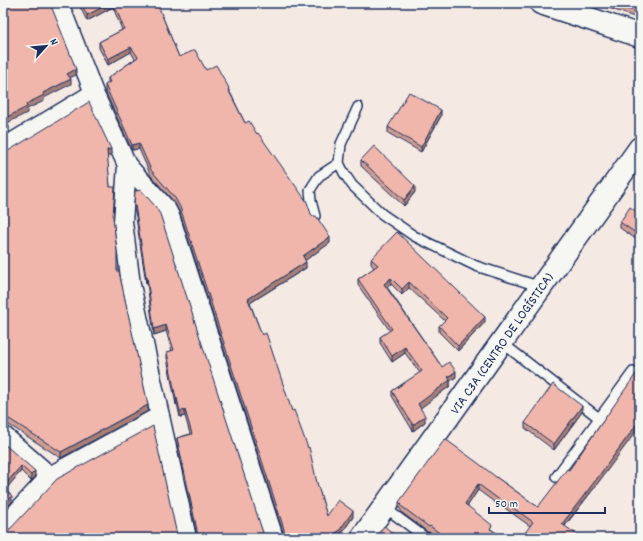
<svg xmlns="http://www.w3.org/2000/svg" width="643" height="541" viewBox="0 0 643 541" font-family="Dekko,sans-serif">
<rect width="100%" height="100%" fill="#f5e9e4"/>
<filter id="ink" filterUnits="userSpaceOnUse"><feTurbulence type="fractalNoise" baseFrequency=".025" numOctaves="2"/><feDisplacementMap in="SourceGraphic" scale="8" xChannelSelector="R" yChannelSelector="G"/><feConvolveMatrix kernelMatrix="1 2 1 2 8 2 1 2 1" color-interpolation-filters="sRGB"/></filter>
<g filter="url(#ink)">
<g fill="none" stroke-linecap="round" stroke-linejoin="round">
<defs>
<g id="service">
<polyline points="358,107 341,144 339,163 344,173 352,185 382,214 414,236 476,266 541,287"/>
<polyline points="315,216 311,201 310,190 319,176 339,163"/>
<polyline points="501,342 599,418"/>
<polyline points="556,477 633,372"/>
<polyline points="384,507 426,538"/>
</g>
<g id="minor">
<polyline points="59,3 94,93 127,165 163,205 167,210 170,216 274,538"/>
<polyline points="3,148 94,93"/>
<polyline points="127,165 123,222 131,285 187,538"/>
<polyline points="3,435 50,476 160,416"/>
<polyline points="3,527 50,476"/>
</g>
<g id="tertiary">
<polyline points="541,3 590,19 640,36"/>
<polyline points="362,538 640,148"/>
</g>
</defs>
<use href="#service" stroke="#1b2f5e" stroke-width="12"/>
<use href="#minor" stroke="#1b2f5e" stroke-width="21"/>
<use href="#tertiary" stroke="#1b2f5e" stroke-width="25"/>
<use href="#service" stroke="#f6f6f2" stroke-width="9"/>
<use href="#minor" stroke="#f6f6f2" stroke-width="18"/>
<use href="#tertiary" stroke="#f6f6f2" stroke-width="22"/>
</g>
<g fill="#ce9d93" stroke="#1b2f5e">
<polygon points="78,3 157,3 179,57 206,70 229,90 245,123 311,214 330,243 305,260 306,268 250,303 317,483 327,516 353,517 339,537 337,538 283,538 284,535 180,213 175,203 151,176 139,149 132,150 105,91 105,85 108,83 108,78 135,59 131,52 108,65 99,48 99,42 122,30 113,7 87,21"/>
<polygon points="238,3 247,3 244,7"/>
<polygon points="603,3 640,3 640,19 603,6"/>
<polygon points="441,116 421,152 388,133 388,127"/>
<polygon points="3,153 111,155 107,156 110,187 115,193 113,219 117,271 121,281 148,411 61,458 3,421"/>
<polygon points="361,160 415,192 404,206 361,166"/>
<polygon points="135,191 264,536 197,536 177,444 177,438 190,434 185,416 180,417 177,404 176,405 167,358 167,352 172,351 166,331 154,335 147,283 146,283 135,211 134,211"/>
<polygon points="640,214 640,242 620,228 620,222"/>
<polygon points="371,259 485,322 458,351 439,332 439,326 445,321 409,288 402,295 391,284 387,287 442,367 456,377 450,381 450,386 420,408 425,422 413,431 392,396 392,391 420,373 405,353 392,362 380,343 380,337 390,331 358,285 358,279 374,268 371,264"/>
<polygon points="582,412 554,450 525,428 525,423"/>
<polygon points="3,443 35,477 31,481 21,471 5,490 12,502 3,512"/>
<polygon points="496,477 538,507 595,487 565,526 530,526 502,506 501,507 478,490 467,506 492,530 503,538 438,538 430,532 429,533 401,512 401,510 399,508 399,502"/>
</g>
<g fill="#a87f78" stroke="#1b2f5e">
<polygon points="111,3 113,3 113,7 87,21 87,15"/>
<polygon points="244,3 247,3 244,7"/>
<polygon points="131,47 131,52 108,65 108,59"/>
<polygon points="76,69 76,75 67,79 67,74"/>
<polygon points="71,79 71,84 44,98 44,101 27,109 27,113 5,124 5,118 43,93"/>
<polygon points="441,110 441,116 421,152 421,147"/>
<polygon points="9,127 9,132 3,136 3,130"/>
<polygon points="139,143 139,149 132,150 132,145"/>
<polygon points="111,149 111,155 107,156 107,150"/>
<polygon points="415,186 415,192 404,206 404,200"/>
<polygon points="330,237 330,243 303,262 303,256"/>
<polygon points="306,262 306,268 248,304 248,299"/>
<rect x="146" y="277" width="1" height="6"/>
<polygon points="391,278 391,284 384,289 384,284"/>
<polygon points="409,282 409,288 402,295 402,289"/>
<polygon points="485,317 485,322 458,351 458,346"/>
<polygon points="166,325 166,331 154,335 154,329"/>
<polygon points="405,347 405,353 392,362 392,356"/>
<polygon points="456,371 456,377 450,381 450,386 418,410 418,404"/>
<polygon points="177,398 177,404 176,405 176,399"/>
<polygon points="148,405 148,411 61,458 61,452"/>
<polygon points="582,406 582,412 554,450 554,444"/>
<polygon points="185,410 185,416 180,417 180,411"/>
<polygon points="425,416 425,422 413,431 413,425"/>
<polygon points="640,420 640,426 595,487 562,529 562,524"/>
<polygon points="21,466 21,471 3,493 3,487"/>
<polygon points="35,471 35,477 31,481 31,475"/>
<polygon points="478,484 478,490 465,510 465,504"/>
<polygon points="12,496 12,502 3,512 3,506"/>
<polygon points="502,500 502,506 501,507 501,501"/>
<polygon points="353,511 353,517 339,537 337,538 327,538"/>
</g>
<g fill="#f0b6ab" stroke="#1b2f5e">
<polygon points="3,3 50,3 76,69 67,74 71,79 43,93 44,95 26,104 27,107 5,118 9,127 3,130"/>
<polygon points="81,3 111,3 87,15"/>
<polygon points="114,3 157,3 179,57 195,50 206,70 216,65 229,88 228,89 245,123 249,121 257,134 258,133 307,202 311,214 313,216 316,216 330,237 303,256 306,262 248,299 262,335 266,333 292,411 294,410 308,448 309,447 317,483 327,516 338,500 353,511 339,531 327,538 283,538 284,535 284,529 180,207 175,198 151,170 139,143 132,145 105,85 110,82 108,78 138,57 131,47 108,59 99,42 124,29"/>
<polygon points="611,3 640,3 640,13"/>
<polygon points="409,92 441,110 421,147 388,127"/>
<polygon points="89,102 111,149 107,150 110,187 115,187 113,217 117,252 117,271 119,271 121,281 148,405 61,452 3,415 3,153 8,151"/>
<polygon points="374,146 415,186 404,200 361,160"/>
<polygon points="141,190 155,206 160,214 264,536 266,538 195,538 197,536 197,530 177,438 192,434 185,410 180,411 177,398 176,399 167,352 174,350 166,325 154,329 147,277 146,277 135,205 134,206 135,191"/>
<polygon points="630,207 640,214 640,236 620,222"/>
<polygon points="397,232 485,317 458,346 439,326 447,318 409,282 402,289 391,278 384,284 442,367 449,362 456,371 448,377 450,380 418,404 425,416 413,425 392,391 422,371 405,347 392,356 380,337 392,329 358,279 378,265 371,259"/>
<polygon points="640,368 640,420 595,481 562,524 582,538 521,538 533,522 502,500 501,501 478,484 465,504 492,525 490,529 503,537 503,538 446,538 430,526 429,527 401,506 402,505 399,502 445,439 478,463 496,477 538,507 567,469 569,470"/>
<polygon points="553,384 582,406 554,444 525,423"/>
<polygon points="153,426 177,535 178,538 3,538 3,531 6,531 11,528 57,479"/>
<polygon points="3,443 35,471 31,475 21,466 3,487"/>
<polygon points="3,488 12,496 3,506"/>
<polygon points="384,526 399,538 375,538"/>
</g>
</g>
<g text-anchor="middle" stroke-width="3" stroke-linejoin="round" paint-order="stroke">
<g font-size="14" fill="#1b2f5e" stroke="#f6f6f2">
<text transform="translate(501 343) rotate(-55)" y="5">VIA C3A (CENTRO DE LOGÍSTICA)</text>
</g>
</g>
<rect width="643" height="541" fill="none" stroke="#f6f6f2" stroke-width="16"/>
<rect x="8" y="8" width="627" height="525" fill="none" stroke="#1b2f5e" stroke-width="1.5" filter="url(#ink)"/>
<g transform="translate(46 46) rotate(63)" stroke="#f6f6f2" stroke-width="3" paint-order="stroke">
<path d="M0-3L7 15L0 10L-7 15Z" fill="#1b2f5e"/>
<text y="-6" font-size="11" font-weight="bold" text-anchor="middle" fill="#1b2f5e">N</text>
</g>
<path d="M489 507v6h116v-6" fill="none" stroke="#1b2f5e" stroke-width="2"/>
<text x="495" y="507" font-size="12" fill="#1b2f5e" stroke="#f6f6f2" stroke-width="3" paint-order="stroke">50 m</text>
</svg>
